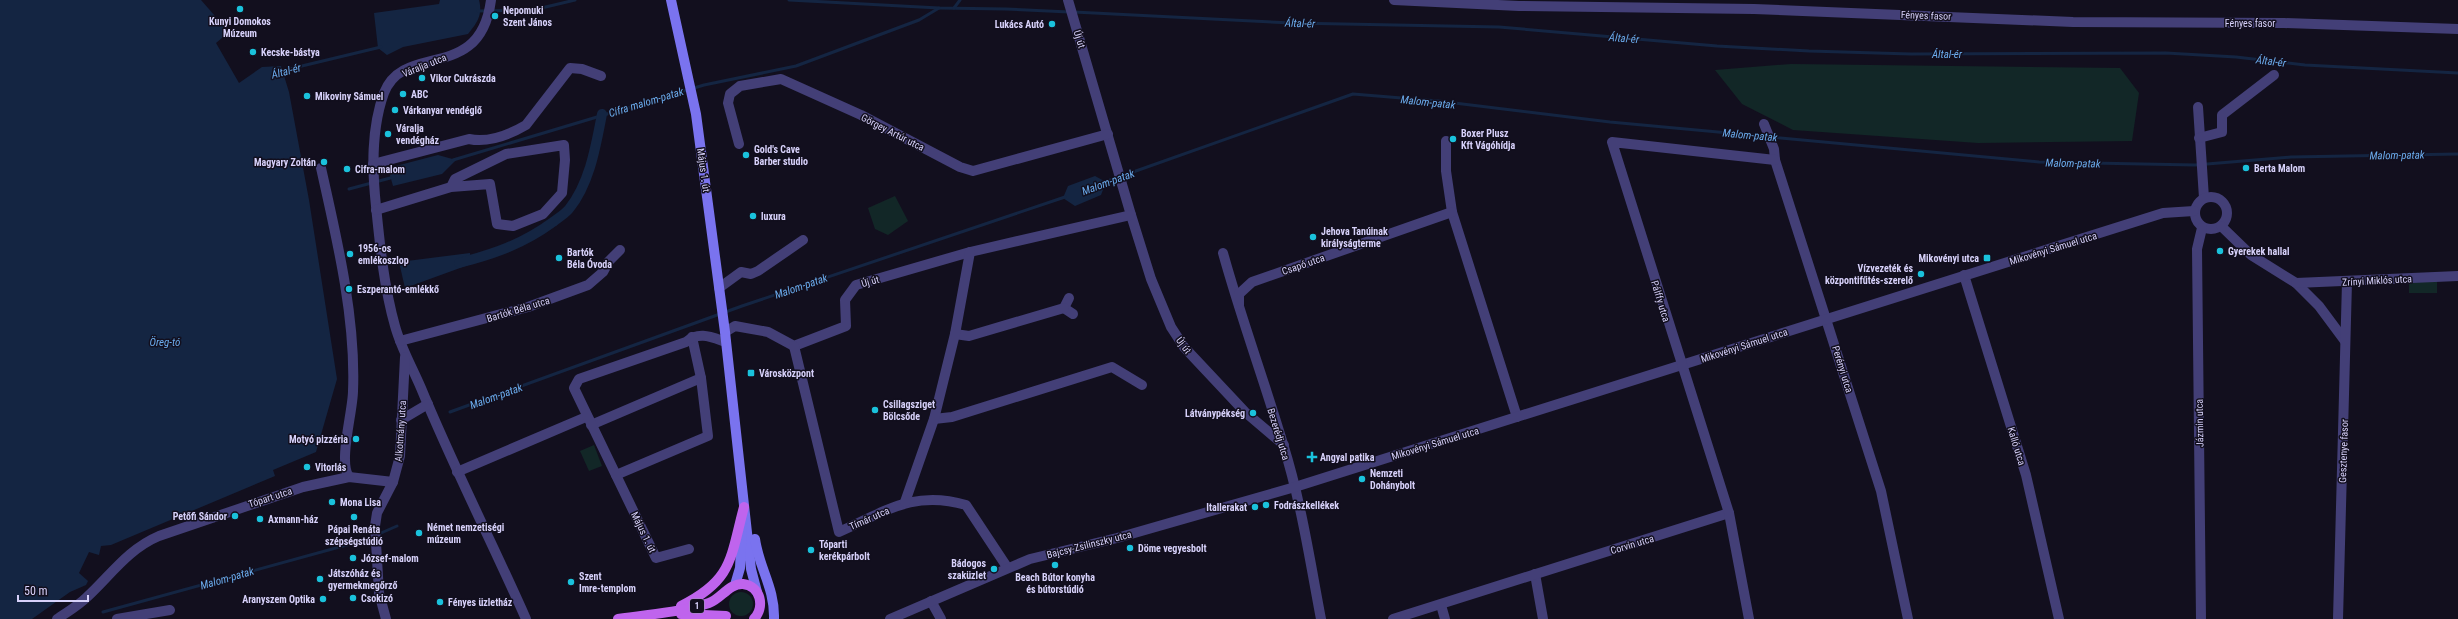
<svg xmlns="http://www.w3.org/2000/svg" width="2458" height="619" viewBox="0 0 2458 619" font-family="'Roboto Condensed',sans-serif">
<rect width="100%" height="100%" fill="#120f1e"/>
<g fill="#122727">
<polygon points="1791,64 2120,68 2139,93 2132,141 1978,143 1793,130 1742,104 1715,70"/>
<polygon points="895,196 908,221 888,235 875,229 868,208"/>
<rect x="2409" y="280" width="28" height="13"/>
<polygon points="594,445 602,466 589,471 580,451"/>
<circle cx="741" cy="604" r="12"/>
</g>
<g fill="#142542">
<polygon points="0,0 201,0 229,32 216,43 239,83 262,67 281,66 289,92 309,200 337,379 316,452 273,470 275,476 111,545 101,546 99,555 89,552 79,573 88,581 86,585 70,592 32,619 0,619"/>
<path d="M 440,0 L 479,0 C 483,15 477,23 468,34 L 403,47 L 387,55 L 378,48 L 374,13 L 439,4 Z"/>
<polygon points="438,155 456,160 442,174 393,186 388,168"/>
<polygon points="1095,176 1106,182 1101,195 1075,206 1063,198 1068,186"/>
<polygon points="470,253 471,264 405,288 399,262"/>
</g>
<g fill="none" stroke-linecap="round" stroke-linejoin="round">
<g stroke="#142542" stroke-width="3">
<polyline points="789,0 939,8 1006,9 1069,12"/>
<polyline points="954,8 960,0"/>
<polyline points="478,11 533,10 575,0"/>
<polyline points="1074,12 1292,23 1499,27 1717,46 1809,51 1911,54 2166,53 2236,57 2305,65 2458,73"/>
<polyline points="281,71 381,47"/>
<polyline points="453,160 704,85 796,66 919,20 939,8"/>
<polyline points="1102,183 1353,94 1438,101 1610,122 2039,162 2195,165 2291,157 2458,154"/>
<polyline points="349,189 394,177"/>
<polyline points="450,412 742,306 1065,197"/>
<polyline points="103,612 365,540 397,526"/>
</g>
<path stroke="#142542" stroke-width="10" d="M 459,263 C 494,254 523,244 553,222 C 558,218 565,214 569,209 C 590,183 596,145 602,114"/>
<g stroke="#433f77" stroke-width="10">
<path d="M 491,0 C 480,84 404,41 384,93 C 371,129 372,169 376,206 C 380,246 384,287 395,326 C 401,348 412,367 421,388 C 453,466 492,542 526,619"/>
<polyline points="1068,0 1131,215 1151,279 1171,327 1184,347 1245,412 1284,445"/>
<polyline points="1394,0 1519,6 1754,9 2073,22 2284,23 2458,29"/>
<polyline points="2198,107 2204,198"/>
<polyline points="1764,124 1774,149 1775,160 1881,491 1908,619"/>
<polyline points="2199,138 2222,132 2222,115 2274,75"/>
<polyline points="1446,141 1446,171 1452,212 1517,417"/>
<polyline points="739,144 728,103 730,94 740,86 781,79 861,115 960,167 973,171 1108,134"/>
<path d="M 373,164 L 469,139 C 488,143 509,135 526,125 L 570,68 L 582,69 L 601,76"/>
<path d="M 321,168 C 337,239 356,319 353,391 C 353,411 338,462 349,477"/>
<circle cx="2211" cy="213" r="16"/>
<polyline points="376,210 451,187 490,184 497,224 513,226 543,214 562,193 565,160 564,145 506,154 455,179 451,187"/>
<polyline points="2221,226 2251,255 2296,283 2319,306 2345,341"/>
<path d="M 1223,253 C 1241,318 1264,380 1283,444 C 1301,501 1310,561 1321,619"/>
<polyline points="1964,275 2026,475 2059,619"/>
<polyline points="2296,283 2458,276"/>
<polyline points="719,288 741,272 751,274 758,271 803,240"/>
<polyline points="1069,298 1064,308 1073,314"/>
<polyline points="1239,305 1239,294 1252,282 1452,212"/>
<polyline points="725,332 735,326 768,332 794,346 846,326 845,300 856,285 970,252 1131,215"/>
<polyline points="955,334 969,336 1064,308"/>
<polyline points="400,341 528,307 588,285 603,272 609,261 620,250"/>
<path d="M 794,346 L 839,532 C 886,511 914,490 966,505 L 1007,567"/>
<polyline points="934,419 952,417 1112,367 1142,385"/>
<polyline points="401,420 428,404"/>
<polyline points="591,425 701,378"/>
<polyline points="457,472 586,417"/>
<polyline points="616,475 708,436 701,378 692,337"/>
<polyline points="905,502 934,419 955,334 970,252"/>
<path d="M 689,549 L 656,558 L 574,388 L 579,379 L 686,342 C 699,331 711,337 726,342"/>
<polyline points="1535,574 1543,619"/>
<polyline points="931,601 941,619"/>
<polyline points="1441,605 1445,619"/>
<path d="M 57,619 C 67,612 78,606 87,597 C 110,576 128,549 159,536 L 303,487 L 349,477 L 393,482"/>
<polyline points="117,619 170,610"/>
<polyline points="386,619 379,593 375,526 377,513 393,482 400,456 405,357"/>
<polyline points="890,619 1030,559 1117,538 1295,487 2163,213 2194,211"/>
<polyline points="1393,619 1729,513"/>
<polyline points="1749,619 1729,513 1612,142 1775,160"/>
<polyline points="2201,619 2197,249 2202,228"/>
<polyline points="2338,619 2347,282"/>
</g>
<g stroke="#7a73ef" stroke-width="10">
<polyline points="671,0 696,114 725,332 751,569 757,592"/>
<path d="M 755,539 C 759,568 775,588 774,619"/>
<polyline points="735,585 740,568 742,525"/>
</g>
<g stroke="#bf64ed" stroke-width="10">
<path d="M 681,606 C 733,580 730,559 744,507"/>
<polyline points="681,614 726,616"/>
<path d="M 618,619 C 648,614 679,613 709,603 C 721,599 729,583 743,584 C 761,586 765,607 754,619"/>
</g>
</g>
<g fill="#1ac2dc" stroke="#120f1e" stroke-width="1.5">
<circle cx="240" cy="9" r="4"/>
<circle cx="495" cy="16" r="4"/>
<circle cx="1052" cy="24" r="4"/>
<circle cx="253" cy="52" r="4"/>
<circle cx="422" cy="78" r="4"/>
<circle cx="403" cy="94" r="4"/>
<circle cx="307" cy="96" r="4"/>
<circle cx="395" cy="110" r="4"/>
<circle cx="388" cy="134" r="4"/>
<circle cx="1453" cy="139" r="4"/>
<circle cx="746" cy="155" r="4"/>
<circle cx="324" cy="162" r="4"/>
<circle cx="2246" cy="168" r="4"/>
<circle cx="347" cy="169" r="4"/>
<circle cx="753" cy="216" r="4"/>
<circle cx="1313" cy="237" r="4"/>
<circle cx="2220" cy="251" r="4"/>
<circle cx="350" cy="254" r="4"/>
<circle cx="559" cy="258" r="4"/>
<rect x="1983" y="254" width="8" height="8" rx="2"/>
<circle cx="1921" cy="274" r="4"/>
<circle cx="349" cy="289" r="4"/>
<rect x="747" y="369" width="8" height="8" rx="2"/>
<circle cx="875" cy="410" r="4"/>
<circle cx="1253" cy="413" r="4"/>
<circle cx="356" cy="439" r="4"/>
<path d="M1310 451h4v4h4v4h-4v4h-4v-4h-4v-4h4z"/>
<circle cx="307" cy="467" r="4"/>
<circle cx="1362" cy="479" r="4"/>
<circle cx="332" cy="502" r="4"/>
<circle cx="1266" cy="505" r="4"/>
<circle cx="1255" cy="507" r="4"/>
<circle cx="235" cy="516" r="4"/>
<circle cx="354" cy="517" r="4"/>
<circle cx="260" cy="519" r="4"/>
<circle cx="419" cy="533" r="4"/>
<circle cx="1130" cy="548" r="4"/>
<circle cx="811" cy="550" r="4"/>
<circle cx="353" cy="558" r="4"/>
<circle cx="1055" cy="565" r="4"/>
<circle cx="994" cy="569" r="4"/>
<circle cx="320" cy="579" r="4"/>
<circle cx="571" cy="582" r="4"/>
<circle cx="353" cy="598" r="4"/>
<circle cx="323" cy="599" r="4"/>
<circle cx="440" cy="602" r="4"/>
</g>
<g text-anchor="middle" stroke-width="3" stroke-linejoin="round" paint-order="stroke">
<rect fill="#120f1e" stroke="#9c97b8" stroke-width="1" x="690" y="599" width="14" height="14" rx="3"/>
<g font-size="9" font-weight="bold" fill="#d7d1fa">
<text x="697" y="609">1</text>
</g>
<g font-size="10" font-weight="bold" fill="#d7d1fa" stroke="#120f1e" text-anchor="start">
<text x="503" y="14">Nepomuki<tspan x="503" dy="12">Szent János</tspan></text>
<text x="240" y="25" text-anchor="middle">Kunyi Domokos<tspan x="240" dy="12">Múzeum</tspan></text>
<text x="1044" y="28" text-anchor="end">Lukács Autó</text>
<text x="261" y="56">Kecske-bástya</text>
<text x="430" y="82">Vikor Cukrászda</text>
<text x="411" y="98">ABC</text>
<text x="315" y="100">Mikoviny Sámuel</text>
<text x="403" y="114">Várkanyar vendéglő</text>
<text x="396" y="132">Váralja<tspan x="396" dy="12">vendégház</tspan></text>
<text x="1461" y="137">Boxer Plusz<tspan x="1461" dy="12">Kft Vágóhídja</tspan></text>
<text x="754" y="153">Gold's Cave<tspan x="754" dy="12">Barber studio</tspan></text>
<text x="316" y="166" text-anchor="end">Magyary Zoltán</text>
<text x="2254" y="172">Berta Malom</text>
<text x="355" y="173">Cifra-malom</text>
<text x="761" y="220">luxura</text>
<text x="1321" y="235">Jehova Tanúinak<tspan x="1321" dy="12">királyságterme</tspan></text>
<text x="358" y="252">1956-os<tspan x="358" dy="12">emlékoszlop</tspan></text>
<text x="2228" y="255">Gyerekek hallal</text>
<text x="567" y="256">Bartók<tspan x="567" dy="12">Béla Óvoda</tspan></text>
<text x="1979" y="262" text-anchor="end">Mikovényi utca</text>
<text x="1913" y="272" text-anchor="end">Vízvezeték és<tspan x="1913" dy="12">központifűtés-szerelő</tspan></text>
<text x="357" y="293">Eszperantó-emlékkő</text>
<text x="759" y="377">Városközpont</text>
<text x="883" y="408">Csillagsziget<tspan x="883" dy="12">Bölcsőde</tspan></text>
<text x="1245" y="417" text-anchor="end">Látványpékség</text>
<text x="348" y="443" text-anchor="end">Motyó pizzéria</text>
<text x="1320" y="461">Angyal patika</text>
<text x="315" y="471">Vitorlás</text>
<text x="1370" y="477">Nemzeti<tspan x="1370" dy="12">Dohánybolt</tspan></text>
<text x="340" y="506">Mona Lisa</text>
<text x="1274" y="509">Fodrászkellékek</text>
<text x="1247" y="511" text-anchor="end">Itallerakat</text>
<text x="227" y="520" text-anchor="end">Petőfi Sándor</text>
<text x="268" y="523">Axmann-ház</text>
<text x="427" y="531">Német nemzetiségi<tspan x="427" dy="12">múzeum</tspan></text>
<text x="354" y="533" text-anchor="middle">Pápai Renáta<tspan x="354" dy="12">szépségstúdió</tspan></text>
<text x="819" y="548">Tóparti<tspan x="819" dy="12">kerékpárbolt</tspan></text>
<text x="1138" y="552">Döme vegyesbolt</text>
<text x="361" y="562">József-malom</text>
<text x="986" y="567" text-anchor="end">Bádogos<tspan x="986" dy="12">szaküzlet</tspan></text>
<text x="328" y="577">Játszóház és<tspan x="328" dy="12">gyermekmegőrző</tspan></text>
<text x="579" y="580">Szent<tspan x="579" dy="12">Imre-templom</tspan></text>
<text x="1055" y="581" text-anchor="middle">Beach Bútor konyha<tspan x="1055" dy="12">és bútorstúdió</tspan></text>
<text x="361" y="602">Csokizó</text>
<text x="315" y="603" text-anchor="end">Aranyszem Optika</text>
<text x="448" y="606">Fényes üzletház</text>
</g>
<g font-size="10" fill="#d7d1fa" stroke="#120f1e">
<text transform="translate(1926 15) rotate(2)" y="4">Fényes fasor</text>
<text x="2250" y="27">Fényes fasor</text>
<text transform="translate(1080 39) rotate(73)" y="4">Új út</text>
<text transform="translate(424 65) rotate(-22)" y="4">Váralja utca</text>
<text transform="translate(893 132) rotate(27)" y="4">Görgey Artúr utca</text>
<text transform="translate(704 170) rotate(82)" y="4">Május 1. út</text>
<text transform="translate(2053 248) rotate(-17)" y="4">Mikovényi Sámuel utca</text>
<text transform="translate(1303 264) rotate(-19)" y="4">Csapó utca</text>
<text transform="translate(2377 280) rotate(-3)" y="4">Zrínyi Miklós utca</text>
<text transform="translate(870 281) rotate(-16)" y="4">Új út</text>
<text transform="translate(1661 301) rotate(73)" y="4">Pálffy utca</text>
<text transform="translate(518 309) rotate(-17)" y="4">Bartók Béla utca</text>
<text transform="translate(1184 345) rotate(53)" y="4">Új út</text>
<text transform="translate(1744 345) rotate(-18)" y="4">Mikovényi Sámuel utca</text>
<text transform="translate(1843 369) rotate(73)" y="4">Perényi utca</text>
<text transform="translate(2199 423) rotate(-91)" y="4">Jázmin utca</text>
<text transform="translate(400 431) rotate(-86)" y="4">Alkotmány utca</text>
<text transform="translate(1279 434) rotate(73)" y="4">Bezerédj utca</text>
<text transform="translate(1435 443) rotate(-17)" y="4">Mikovényi Sámuel utca</text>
<text transform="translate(2017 446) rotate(73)" y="4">Kalló utca</text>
<text transform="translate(2343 451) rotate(-88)" y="4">Gesztenye fasor</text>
<text transform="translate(270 497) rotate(-18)" y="4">Tópart utca</text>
<text transform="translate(869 518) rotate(-24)" y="4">Tímár utca</text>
<text transform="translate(644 532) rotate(64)" y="4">Május 1. út</text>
<text transform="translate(1089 544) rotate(-14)" y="4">Bajcsy-Zsilinszky utca</text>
<text transform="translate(1632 544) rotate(-17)" y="4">Corvin utca</text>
</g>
<g font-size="11" font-style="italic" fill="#6bacee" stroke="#120f1e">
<text transform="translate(1300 23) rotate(2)" y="4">Által-ér</text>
<text transform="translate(1624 38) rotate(5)" y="4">Által-ér</text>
<text x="1947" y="58">Által-ér</text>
<text transform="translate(2271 61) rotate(7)" y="4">Által-ér</text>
<text transform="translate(286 71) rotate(-15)" y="4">Által-ér</text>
<text transform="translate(646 102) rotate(-17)" y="4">Cifra malom-patak</text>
<text transform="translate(1428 102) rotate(6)" y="4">Malom-patak</text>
<text transform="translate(1750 135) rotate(5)" y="4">Malom-patak</text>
<text transform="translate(2397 155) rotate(-1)" y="4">Malom-patak</text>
<text transform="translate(2073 163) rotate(1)" y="4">Malom-patak</text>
<text transform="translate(1108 182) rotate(-20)" y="4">Malom-patak</text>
<text transform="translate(801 286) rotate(-19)" y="4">Malom-patak</text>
<text x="165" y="346">Öreg-tó</text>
<text transform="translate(496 396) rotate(-20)" y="4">Malom-patak</text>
<text transform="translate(227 578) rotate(-16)" y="4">Malom-patak</text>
</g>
</g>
<path d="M18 595v6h70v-6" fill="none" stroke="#d7d1fa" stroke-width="2"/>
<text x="24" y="595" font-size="12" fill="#d7d1fa" stroke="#120f1e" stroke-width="3" paint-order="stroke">50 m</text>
</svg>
